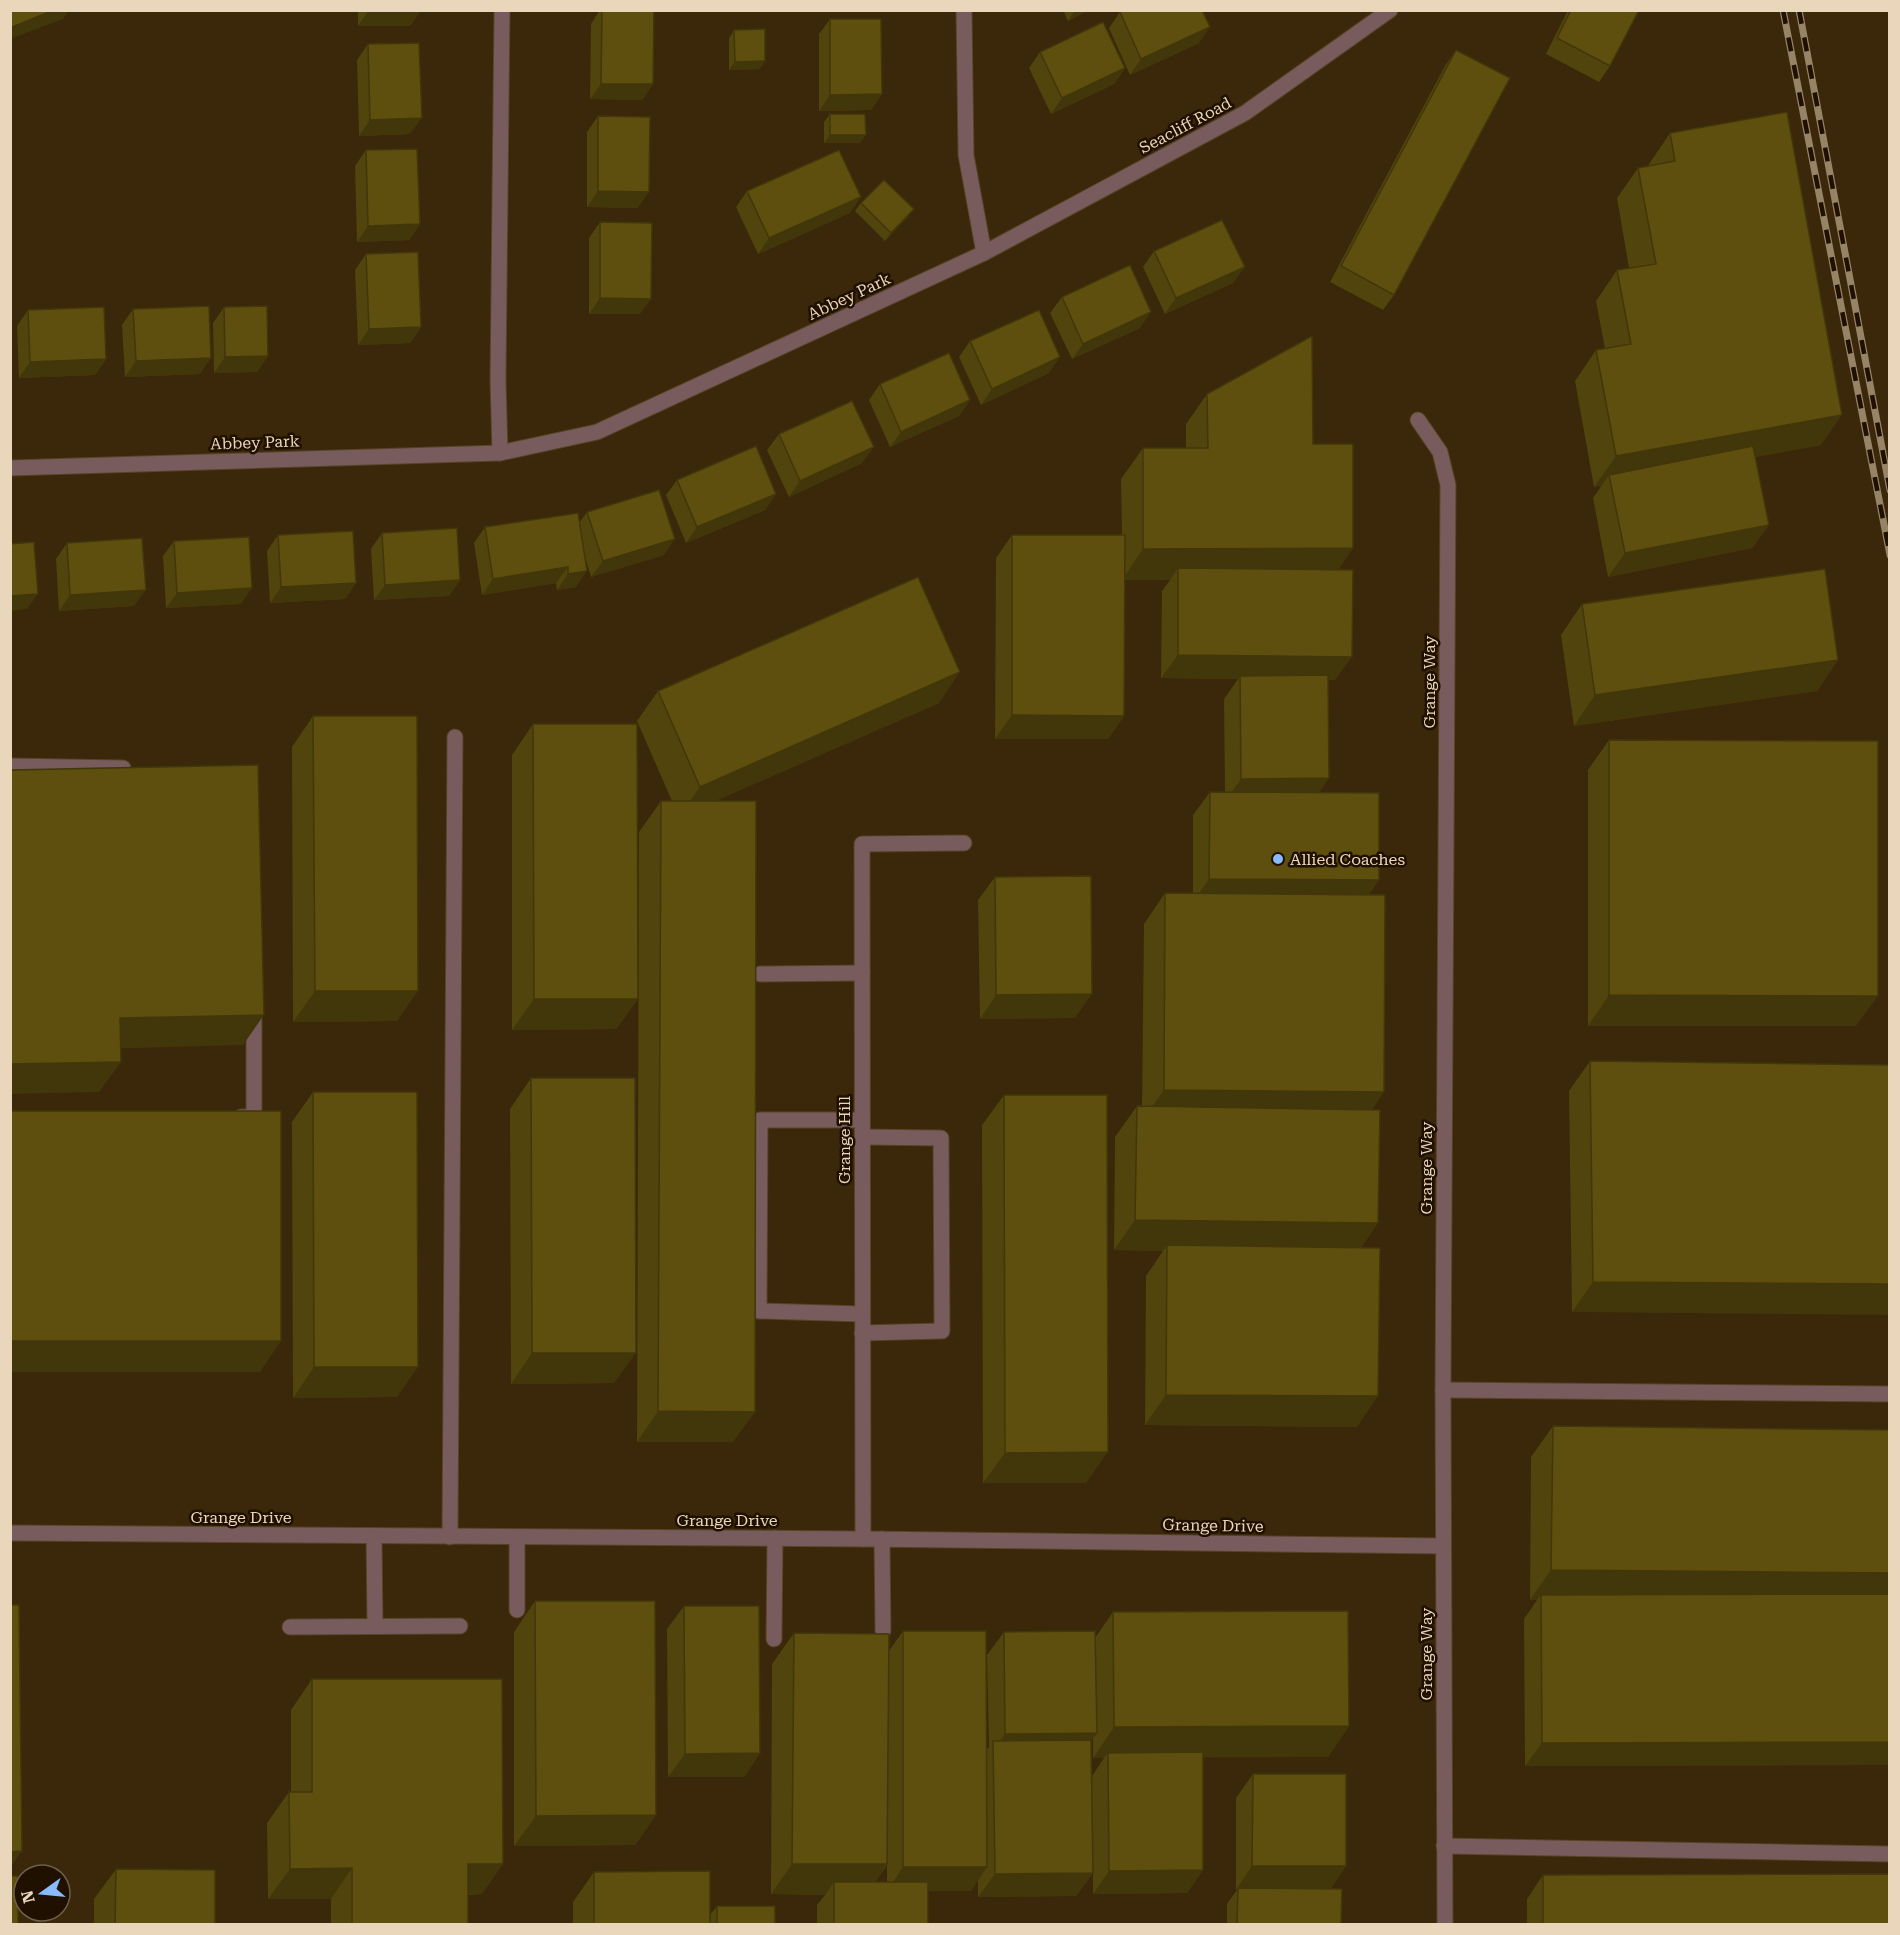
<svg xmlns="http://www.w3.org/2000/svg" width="1900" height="1935" viewBox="0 0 1900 1935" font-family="'Roboto Serif',serif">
<rect width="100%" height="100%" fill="#3b2709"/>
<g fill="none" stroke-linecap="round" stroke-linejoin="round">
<defs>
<g id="minor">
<polyline points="964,10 966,155 984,253"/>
<polyline points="1418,420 1440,452 1448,485 1443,1390 1445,1924"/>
<polyline points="500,453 498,380 502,10"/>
<polyline points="10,468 500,453 597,432 984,253 1245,113 1390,10"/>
<polyline points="10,766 123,768"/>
<polyline points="760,974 862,973"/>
<polyline points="241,1117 254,1117 254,1010"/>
<polyline points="862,1120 760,1120 759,1311 862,1314"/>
<polyline points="862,1333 942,1331 941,1138 862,1137"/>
<polyline points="1443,1390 1890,1394"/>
<polyline points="10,1533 863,1539 1443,1546"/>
<polyline points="374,1536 375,1626"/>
<polyline points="450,1537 455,737"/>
<polyline points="517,1537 517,1610"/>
<polyline points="863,1539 862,844 964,843"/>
<polyline points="882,1539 883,1631"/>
<polyline points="290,1627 460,1626"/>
<polyline points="774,1639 775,1538"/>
<polyline points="1444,1846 1890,1854"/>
</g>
</defs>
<use href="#minor" stroke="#574325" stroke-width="17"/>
<use href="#minor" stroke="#785b5c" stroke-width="15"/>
<defs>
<g id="rail">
<polyline points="1783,10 1890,555"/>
<polyline points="1799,10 1890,490"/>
</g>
</defs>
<use href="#rail" stroke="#978366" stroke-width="7"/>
<use href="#rail" stroke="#1f1000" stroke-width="4.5" stroke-dasharray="14" stroke-linecap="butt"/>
</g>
<g fill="#51440c" fill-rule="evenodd">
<polygon points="358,10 421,10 410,26 358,26"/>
<polygon points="600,10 654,10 653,84 642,100 590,99 591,24"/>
<polygon points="1063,10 1086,10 1085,12 1068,21"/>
<polygon points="1568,10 1639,10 1610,66 1599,82 1546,54"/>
<polygon points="1120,12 1199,43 1130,75 1109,28"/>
<polygon points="830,19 882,94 871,110 819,111 819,34"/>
<polygon points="734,30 760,69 729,70 729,38"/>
<polygon points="368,44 410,134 359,136 357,60"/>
<polygon points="1456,50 1394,295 1383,310 1330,282 1445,66"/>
<polygon points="1040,52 1125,68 1114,84 1051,114 1029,68"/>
<polygon points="830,114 860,143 824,143 824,122"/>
<polygon points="598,116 638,208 587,207 587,132"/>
<polygon points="1670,133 1821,445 1755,457 1769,525 1752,548 1608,577 1593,498 1602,485 1594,487 1575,381 1596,350 1605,349 1596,301 1617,270 1629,268 1617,198 1638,168 1649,166 1649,164"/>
<polygon points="366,150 420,224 409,240 357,242 355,166"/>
<polygon points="747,191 850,213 758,254 736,207"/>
<polygon points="861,203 908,217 885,241 855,211"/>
<polygon points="600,222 640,314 589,314 589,238"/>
<polygon points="1154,251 1233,283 1165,314 1143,267"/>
<polygon points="366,254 421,327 410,343 358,345 355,270"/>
<polygon points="1062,297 1140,328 1072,359 1050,313"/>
<polygon points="224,307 268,356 257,372 214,373 213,323"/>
<polygon points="133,309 200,374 125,377 122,325"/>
<polygon points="28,310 106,359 95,375 19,378 17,326"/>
<polygon points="970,341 1049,373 981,405 959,357"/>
<polygon points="880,384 970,400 959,416 890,447 869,400"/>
<polygon points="1207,394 1313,444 1353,548 1338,570 1335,680 1328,680 1319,793 1369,895 1384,1092 1372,1109 1361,1247 1357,1427 1145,1425 1146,1276 1163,1251 1114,1250 1115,1137 1137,1106 1142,1106 1144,924 1165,893 1193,893 1193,815 1210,792 1225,792 1224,699 1238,679 1161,678 1162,591 1170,580 1125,580 1124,716 1108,739 995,739 996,558 1012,535 1122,535 1121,479 1143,448 1186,448 1186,424"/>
<polygon points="779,434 862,463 789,497 767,450"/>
<polygon points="677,480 776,494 765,510 686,543 666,495"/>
<polygon points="587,512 664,555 591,577 584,553 576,587 557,590 556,583 482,595 474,543 485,527 579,523"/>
<polygon points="382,533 460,580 449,596 374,600 371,549"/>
<polygon points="278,535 356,583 345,599 270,603 267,551"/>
<polygon points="174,541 241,604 166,608 163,556"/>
<polygon points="67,543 134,606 59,611 56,559"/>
<polygon points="1582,604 1838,660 1817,691 1574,726 1561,635"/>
<polygon points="658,691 939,703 715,801 733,1442 637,1442 639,832 661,801 672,801 637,721"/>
<polygon points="313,716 397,1021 293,1022 292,747"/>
<polygon points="533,724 638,999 616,1029 512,1030 512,755"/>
<polygon points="1609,740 1856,1026 1588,1026 1588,770"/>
<polygon points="995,877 1075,1018 980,1019 978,900"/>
<polygon points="1590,1061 1890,1065 1572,1312 1569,1091"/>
<polygon points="531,1078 614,1383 511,1384 510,1109"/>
<polygon points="313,1092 397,1397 293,1398 292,1122"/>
<polygon points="1004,1095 1086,1483 983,1483 982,1125"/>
<polygon points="1553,1426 1890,1430 1890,1765 1525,1766 1524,1619 1537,1600 1530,1600 1531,1457"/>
<polygon points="535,1601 656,1815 635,1845 514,1846 514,1632"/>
<polygon points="684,1606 760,1753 744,1777 668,1777 667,1629"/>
<path d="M 1113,1612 L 1349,1726 L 1328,1757 L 1203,1757 L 1203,1870 L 1187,1893 L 1093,1894 L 1093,1873 L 1076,1896 L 978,1897 L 978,1880 L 971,1891 L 928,1891 L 928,1924 L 817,1924 L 817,1905 L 825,1895 L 771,1894 L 772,1664 L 794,1633 L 889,1651 L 903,1631 L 986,1751 L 989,1747 L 987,1655 L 1004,1632 L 1095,1638 ZM 1093,1738 L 1093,1758 L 1104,1758 L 1092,1776 L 1091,1740 ZM 887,1865 L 887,1882 L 875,1882 Z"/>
<polygon points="312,1679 482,1894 468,1895 468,1924 331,1924 331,1899 268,1899 267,1823 289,1792 291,1792 291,1710"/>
<polygon points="1253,1774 1346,1866 1330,1889 1341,1924 1227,1924 1227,1904 1237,1890 1236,1890 1236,1798"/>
<polygon points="116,1869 215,1924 94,1924 94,1899"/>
<polygon points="594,1872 710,1915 717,1906 775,1924 573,1924 573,1902"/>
<polygon points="1543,1875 1890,1924 1527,1924 1527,1899"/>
</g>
<g fill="#42370a">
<polygon points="54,10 69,10 63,19 10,39 10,28"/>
<polygon points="369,10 421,10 410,26 358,26"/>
<polygon points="1078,10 1086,10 1085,12 1068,21 1073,13"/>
<polygon points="1210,27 1199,43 1130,75 1141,59"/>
<polygon points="765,61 760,69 729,70 735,62"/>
<polygon points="1125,68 1114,84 1051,114 1062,98"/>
<polygon points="601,84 653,84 642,100 590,99"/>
<polygon points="882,94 871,110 819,111 830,95"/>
<polygon points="422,118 410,134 359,136 370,120"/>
<polygon points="830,135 866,135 860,143 824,143"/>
<polygon points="598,191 649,192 638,208 587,207"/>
<polygon points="861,197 850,213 758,254 769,238"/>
<polygon points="914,209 908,217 885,241 891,233"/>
<polygon points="420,224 409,240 357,242 368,226"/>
<polygon points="1245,267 1233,283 1165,314 1176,298"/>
<polygon points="600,298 651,299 640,314 589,314"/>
<polygon points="1151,312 1140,328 1072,359 1083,344"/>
<polygon points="421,327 410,343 358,345 369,329"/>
<polygon points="268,356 257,372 214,373 225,357"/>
<polygon points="1060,357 1049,373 981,405 992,389"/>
<polygon points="211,358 200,374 125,377 136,361"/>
<polygon points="106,359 95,375 19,378 30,362"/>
<polygon points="970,400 959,416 890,447 901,432"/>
<polygon points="1842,415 1821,445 1611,484 1609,475 1602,485 1594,487 1616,456"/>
<polygon points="874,447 862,463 789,497 800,481"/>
<polygon points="776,494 765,510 686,543 697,527"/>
<polygon points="1769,525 1752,548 1608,577 1625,553"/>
<polygon points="675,539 664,555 591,577 603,561"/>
<polygon points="1353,548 1332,579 1178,568 1170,580 1122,580 1143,549"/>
<polygon points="568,567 556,583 482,595 493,579"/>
<polygon points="587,571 576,587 557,590 568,574"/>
<polygon points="460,580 449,596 374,600 385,585"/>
<polygon points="356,583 345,599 270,603 281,587"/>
<polygon points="252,588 241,604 166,608 177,593"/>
<polygon points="146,590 134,606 59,611 70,595"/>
<polygon points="38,594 27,609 10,611 10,596"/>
<polygon points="1178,655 1352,657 1335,680 1240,679 1240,676 1238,679 1161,678"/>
<polygon points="1838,660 1817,691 1574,726 1595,695"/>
<polygon points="960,672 939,703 679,817 700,787"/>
<polygon points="1012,715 1124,716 1108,739 995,739"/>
<polygon points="1329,778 1313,802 1225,802 1241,779"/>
<polygon points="1209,879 1379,880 1363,904 1193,902"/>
<polygon points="315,991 418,991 397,1021 293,1022"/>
<polygon points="1092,994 1075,1018 980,1019 996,995"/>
<polygon points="1609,995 1878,996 1856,1026 1588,1026"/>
<polygon points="534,999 638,999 616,1029 512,1030"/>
<polygon points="264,1015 243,1045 99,1049 120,1018"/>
<polygon points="121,1062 99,1092 10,1094 10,1064"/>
<polygon points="1164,1090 1384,1092 1363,1122 1142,1121"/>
<polygon points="1135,1220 1378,1223 1357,1254 1167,1245 1163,1251 1114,1250"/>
<polygon points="1593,1282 1890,1284 1890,1315 1572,1312"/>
<polygon points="10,1341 281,1341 260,1372 10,1372"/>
<polygon points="532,1353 636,1353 614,1383 511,1384"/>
<polygon points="314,1367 418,1367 397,1397 293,1398"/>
<polygon points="1166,1395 1378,1396 1357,1427 1145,1425"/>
<polygon points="658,1411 755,1412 733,1442 637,1442"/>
<polygon points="1108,1452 1086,1483 983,1483 1005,1453"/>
<polygon points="1551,1570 1890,1573 1890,1604 1541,1595 1537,1600 1530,1600"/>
<polygon points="1349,1726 1328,1757 1108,1758 1108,1753 1104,1758 1093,1758 1114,1727"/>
<polygon points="1097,1733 1080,1756 993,1751 1005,1734"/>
<polygon points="1890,1742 1890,1765 1525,1766 1542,1743"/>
<polygon points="760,1753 744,1777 668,1777 685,1754"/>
<polygon points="656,1815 635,1845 514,1846 536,1816"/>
<polygon points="22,1851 10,1868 10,1852"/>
<polygon points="468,1864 503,1864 482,1894 447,1895"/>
<polygon points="792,1864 887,1864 866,1895 834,1882 825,1895 771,1894"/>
<polygon points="1252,1866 1346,1866 1330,1890 1236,1890"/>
<polygon points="903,1867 987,1867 971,1891 887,1891"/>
<polygon points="352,1868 331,1899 268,1899 290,1869"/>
<polygon points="1203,1870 1187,1893 1093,1894 1109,1871"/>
<polygon points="1093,1873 1076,1896 978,1897 995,1874"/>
</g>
<g fill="#5e4f0e" stroke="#42370a" stroke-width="1.5">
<polygon points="10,10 54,10 10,28"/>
<polygon points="602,10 654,10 653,84 601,84"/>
<polygon points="1123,10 1202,10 1210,27 1141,59 1120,12"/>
<polygon points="1571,10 1639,10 1610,66 1557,38"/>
<polygon points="830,19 881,19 882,94 830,95"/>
<polygon points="1103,22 1125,68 1062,98 1040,52"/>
<polygon points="765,29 765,61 735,62 734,30"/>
<polygon points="419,43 422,118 370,120 368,44"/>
<polygon points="1456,50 1510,78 1394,295 1341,266"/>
<polygon points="1787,112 1842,415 1616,456 1596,350 1631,344 1617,270 1656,264 1638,168 1675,161 1670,133"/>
<polygon points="830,114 865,114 866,135 830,135"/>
<polygon points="598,116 650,117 649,192 598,191"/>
<polygon points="417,149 420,224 368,226 366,150"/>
<polygon points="839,150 861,197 769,238 747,191"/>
<polygon points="884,180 914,209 891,233 861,203"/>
<polygon points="1222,220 1245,267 1176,298 1154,251"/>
<polygon points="600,222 652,223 651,299 600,298"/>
<polygon points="418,252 421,327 369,329 366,254"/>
<polygon points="1130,265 1151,312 1083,344 1062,297"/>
<polygon points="209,306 211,358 136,361 133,309"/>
<polygon points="267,306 268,356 225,357 224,307"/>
<polygon points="104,307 106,359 30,362 28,310"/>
<polygon points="1039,310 1060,357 992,389 970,341"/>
<polygon points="1312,336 1313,444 1353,444 1353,548 1143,549 1143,448 1208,448 1207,394"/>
<polygon points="949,353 970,400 901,432 880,384"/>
<polygon points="852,401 874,447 800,481 779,434"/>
<polygon points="756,446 776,494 697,527 677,480"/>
<polygon points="1753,446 1769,525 1625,553 1609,475"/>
<polygon points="659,490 675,539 603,561 587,512"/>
<polygon points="578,513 587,571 568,574 568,567 493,579 485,527"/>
<polygon points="457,528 460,580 385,585 382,533"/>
<polygon points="353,531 356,583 281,587 278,535"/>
<polygon points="1012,535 1125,535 1124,716 1012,715"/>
<polygon points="249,537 252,588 177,593 174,541"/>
<polygon points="142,538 146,590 70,595 67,543"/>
<polygon points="34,542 38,594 10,596 10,544"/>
<polygon points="1178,568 1353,570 1352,657 1178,655"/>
<polygon points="1825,569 1838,660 1595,695 1582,604"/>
<polygon points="918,577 960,672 700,787 658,691"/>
<polygon points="1328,675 1329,778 1241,779 1240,676"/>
<polygon points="313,716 417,716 418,991 315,991"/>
<polygon points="533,724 637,724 638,999 534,999"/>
<polygon points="1609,740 1878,741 1878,996 1609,995"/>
<polygon points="258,765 264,1015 120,1018 121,1062 10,1064 10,770"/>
<polygon points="1210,792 1379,793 1379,880 1209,879"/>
<polygon points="661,801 756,801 755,1412 658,1411"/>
<polygon points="1091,876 1092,994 996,995 995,877"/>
<polygon points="1165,893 1385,895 1384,1092 1164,1090"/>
<polygon points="1590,1061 1890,1065 1890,1284 1593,1282"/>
<polygon points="531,1078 635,1078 636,1353 532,1353"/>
<polygon points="313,1092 417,1092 418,1367 314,1367"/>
<polygon points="1004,1095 1107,1095 1108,1452 1005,1453"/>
<polygon points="1137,1106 1380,1110 1378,1223 1135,1220"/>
<rect x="10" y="1111" width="271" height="230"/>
<polygon points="1167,1245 1380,1248 1378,1396 1166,1395"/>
<polygon points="1553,1426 1890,1430 1890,1573 1551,1570"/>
<polygon points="1890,1594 1890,1742 1542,1743 1541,1595"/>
<polygon points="535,1601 655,1601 656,1815 536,1816"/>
<polygon points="10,1605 19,1605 22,1851 10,1852"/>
<polygon points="684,1606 759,1606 760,1753 685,1754"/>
<polygon points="1348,1611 1349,1726 1114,1727 1113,1612"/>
<polygon points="903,1631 986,1631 987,1867 903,1867"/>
<polygon points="1095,1631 1097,1733 1005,1734 1004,1632"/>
<polygon points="794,1633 889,1634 887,1864 792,1864"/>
<polygon points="312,1679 502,1679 503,1864 468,1864 468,1924 352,1924 352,1868 290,1869 289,1792 312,1792"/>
<polygon points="1091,1740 1093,1873 995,1874 993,1741"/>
<polygon points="1203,1752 1203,1870 1109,1871 1108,1753"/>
<polygon points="1253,1774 1346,1774 1346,1866 1252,1866"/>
<polygon points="116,1869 215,1870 215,1924 115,1924"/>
<polygon points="710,1871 710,1924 594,1924 594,1872"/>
<polygon points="1890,1874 1890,1924 1543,1924 1543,1875"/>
<rect x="10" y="1876" width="8" height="48"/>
<rect x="834" y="1882" width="94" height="42"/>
<polygon points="1238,1888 1342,1889 1341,1924 1237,1924"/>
<rect x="717" y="1906" width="58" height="18"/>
</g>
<circle fill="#87bbfc" stroke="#1f1000" stroke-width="2" cx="1278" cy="859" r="6"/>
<g text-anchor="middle" stroke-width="5" stroke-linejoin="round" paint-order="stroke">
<g font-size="16" fill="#ead6ba" stroke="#1f1000">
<text transform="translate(1185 125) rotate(-28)" y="6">Seacliff Road</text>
<text transform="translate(849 296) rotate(-25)" y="6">Abbey Park</text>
<text transform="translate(255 442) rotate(-2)" y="6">Abbey Park</text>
<text transform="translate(1429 682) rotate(-90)" y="6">Grange Way</text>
<text transform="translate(844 1140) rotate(-90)" y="6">Grange Hill</text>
<text transform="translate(1426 1168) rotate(-90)" y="6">Grange Way</text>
<text x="241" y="1523">Grange Drive</text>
<text x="727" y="1526">Grange Drive</text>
<text transform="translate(1213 1525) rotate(1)" y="6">Grange Drive</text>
<text transform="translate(1426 1654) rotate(-90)" y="6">Grange Way</text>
</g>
<g font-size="16" fill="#ead6ba" stroke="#1f1000" text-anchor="start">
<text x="1290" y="865">Allied Coaches</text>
</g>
</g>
<rect width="1900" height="1935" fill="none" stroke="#ead6ba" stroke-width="24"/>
<g transform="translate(42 1893) rotate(255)"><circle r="28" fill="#1f1000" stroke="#705f4a" stroke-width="1.5"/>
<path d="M0-4.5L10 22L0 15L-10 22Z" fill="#87bbfc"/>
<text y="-9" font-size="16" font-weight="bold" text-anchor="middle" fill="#ead6ba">N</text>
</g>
</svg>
